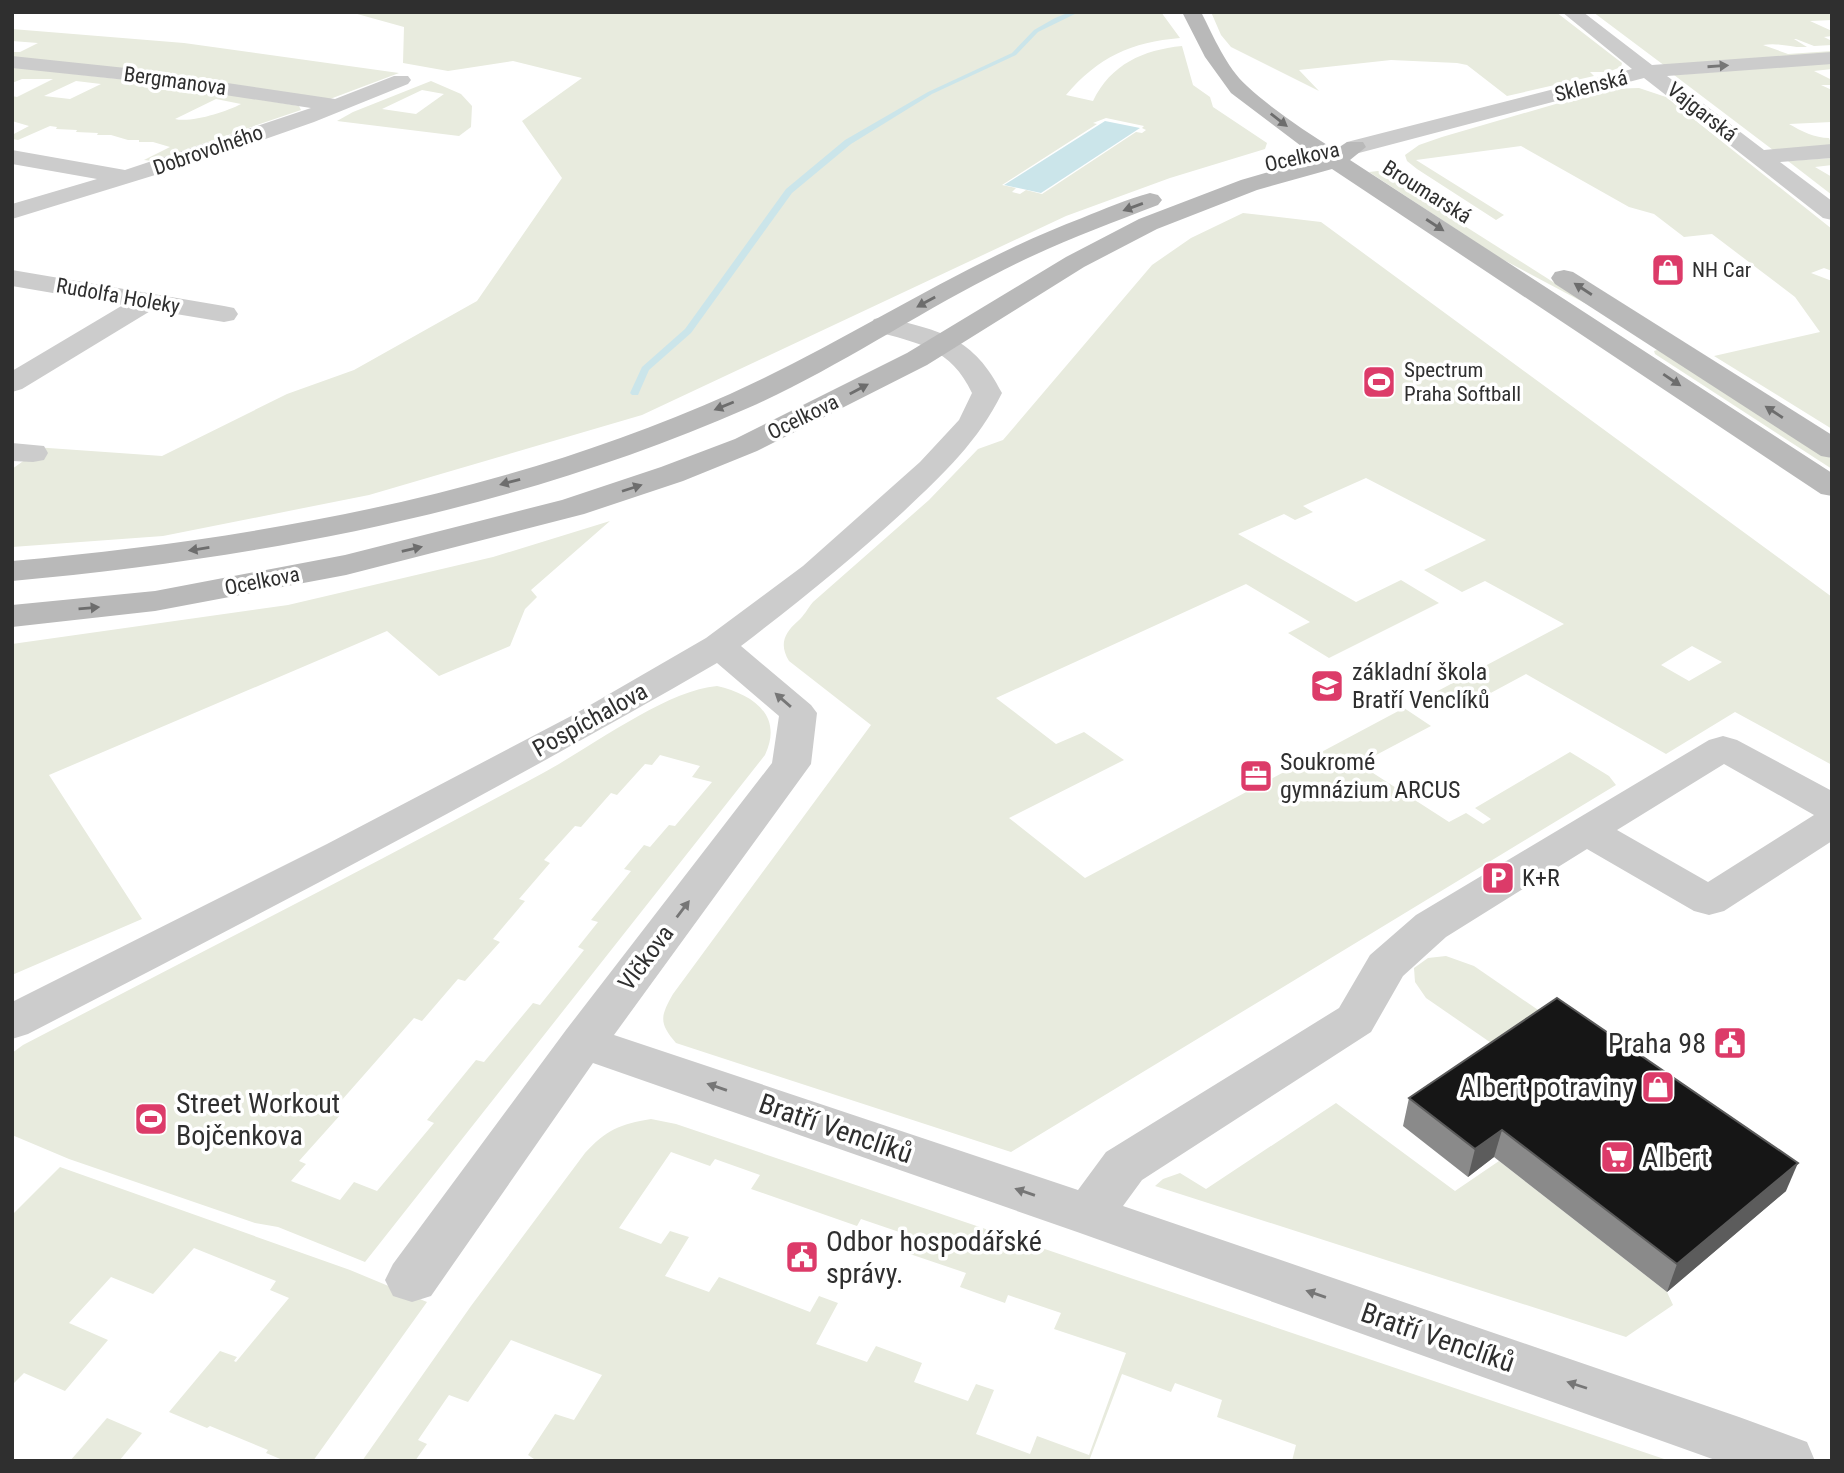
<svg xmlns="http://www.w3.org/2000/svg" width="1844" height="1473" viewBox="0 0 1844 1473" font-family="'Roboto Condensed',sans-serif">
<rect width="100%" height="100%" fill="#fff"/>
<g fill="#e8ebde" fill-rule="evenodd">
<path d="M 350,12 L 1161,12 L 1180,38 C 1132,42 1098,57 1066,95 L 1093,101 C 1111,64 1143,50 1182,46 L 1193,85 L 1210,97 L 1213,107 L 1267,143 L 1265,149 L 1170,178 L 1066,216 L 642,415 L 369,495 L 163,536 L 12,547 L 12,469 L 29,457 L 34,447 L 162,456 L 287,394 L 354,370 L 477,301 L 562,178 L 522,121 L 582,78 L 513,61 L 448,71 L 403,63 L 404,27 ZM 1106,118 L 1144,126 L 1142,128 L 1146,130 L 1142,133 L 1136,132 L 1042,194 L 1026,190 L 1020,194 L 1012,192 L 1016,188 L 1002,185 L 1097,124 L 1093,123 Z"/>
<polygon points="1211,12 1556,12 1622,63 1621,67 1608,72 1590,72 1594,76 1507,96 1467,65 1457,63 1391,60 1299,70 1319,91 1231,47 1221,35"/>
<path d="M 1593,12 L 1832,12 L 1832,20 L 1810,21 L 1832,31 L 1832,36 L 1824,37 L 1832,41 L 1832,45 L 1814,46 L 1796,39 L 1794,39 L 1807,47 C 1791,48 1779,42 1763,45 L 1788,54 L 1832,51 L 1832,54 L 1665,66 Z"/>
<polygon points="12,29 184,43 399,73 330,99 131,70 12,58 12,52 20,52 38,43 12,41"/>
<path d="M 1832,63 L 1832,69 L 1814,71 L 1832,80 L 1832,85 L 1821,85 L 1832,90 L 1832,122 L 1789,124 C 1801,131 1815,138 1829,138 L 1832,146 L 1773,150 L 1674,75 Z"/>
<path d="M 12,67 L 172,85 L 299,106 L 301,110 L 152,161 L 144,160 L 170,147 L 153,142 L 139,142 L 139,140 L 128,140 L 111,135 L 97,135 L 98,133 L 76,132 L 77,130 L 56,129 L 57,127 L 50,126 L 18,140 L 12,139 L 12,135 L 29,126 L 12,121 L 12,96 L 17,97 L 53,79 L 22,79 L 12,83 ZM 76,81 L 101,84 L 70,99 L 44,96 ZM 216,99 L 241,104 C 226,112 191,123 175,119 Z"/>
<path d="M 431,81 L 461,94 L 472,106 L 471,127 L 459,136 L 337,121 L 353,112 ZM 422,90 L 444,94 L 416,114 L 382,109 Z"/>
<polygon points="1639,88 1666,97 1832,229 1832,271 1824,268 1811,273 1832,281 1832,429 1714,356 1820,332 1795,297 1712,234 1684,237 1654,214 1629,207 1521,146 1416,160 1504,215 1496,220 1417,169 1407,161 1405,155 1419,145 1442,137 1607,89"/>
<polygon points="1832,158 1832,165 1815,167 1832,177 1832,195 1788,161"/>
<polygon points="1378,171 1594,308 1500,258 1369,172"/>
<path d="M 1243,213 L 1321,222 L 1832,597 L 1832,765 L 1735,712 L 1666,754 L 1526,674 L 1459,710 L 1432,694 L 1564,624 L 1485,581 L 1462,592 L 1424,570 L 1486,540 L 1366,478 L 1303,506 L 1313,512 L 1295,520 L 1284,514 L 1238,534 L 1356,602 L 1401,580 L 1439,603 L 1329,658 L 1288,633 L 1310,622 L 1246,584 L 996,698 L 1056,744 L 1084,732 L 1124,760 L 1009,818 L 1085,878 L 1404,708 L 1431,726 L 1359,764 L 1449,822 L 1466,813 L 1483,824 L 1491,819 L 1475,808 L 1570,752 L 1609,776 L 1616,785 L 1011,1152 L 676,1043 C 659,1023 660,1017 673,994 L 871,725 L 789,661 C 779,645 784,633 798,621 C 804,616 808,608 813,602 L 929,500 L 978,449 L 1003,440 L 1152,265 L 1191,238 ZM 1692,646 L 1722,662 L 1689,681 L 1661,665 Z"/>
<polygon points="1657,350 1667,352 1832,459 1832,469 1655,354 1654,351"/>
<polygon points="610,521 531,590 537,597 525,609 510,646 439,676 387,631 49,775 142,919 12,975 12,644 288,605 493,557"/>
<path d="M 717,686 C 752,694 784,715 765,755 L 365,1262 L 278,1227 L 255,1223 L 69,1159 L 12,1135 L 12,1053 L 23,1045 C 196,955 371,866 543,773 C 590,748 666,690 717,686 ZM 660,755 L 700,766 L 692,777 L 712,782 L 675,826 L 669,825 L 650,847 L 644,845 L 624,869 L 631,871 L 591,920 L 598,922 L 578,947 L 584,950 L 540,1005 L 533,1003 L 484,1062 L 476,1060 L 427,1120 L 434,1123 L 377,1191 L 354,1182 L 340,1200 L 291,1181 L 306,1164 L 299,1161 L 342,1113 L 334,1109 L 414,1018 L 422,1021 L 458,979 L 465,981 L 500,942 L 493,939 L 525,901 L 519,899 L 550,863 L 544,860 L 575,826 L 581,827 L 611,793 L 617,795 L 645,764 L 652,765 Z"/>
<polygon points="1446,956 1474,966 1544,1014 1497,1047 1426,998 1415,982 1414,968 1428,958"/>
<polygon points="1336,1103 1455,1191 1499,1161 1667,1292 1673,1305 1626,1337 1155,1186 1163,1179 1180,1173 1206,1189"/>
<path d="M 651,1119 L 676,1124 L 1670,1461 L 1292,1461 L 1296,1445 L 1217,1417 L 1222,1400 L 1175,1383 L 1171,1392 L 1122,1374 L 1089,1461 L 537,1461 L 528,1455 L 555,1414 L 574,1420 L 602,1375 L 511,1340 L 468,1402 L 449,1395 L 418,1440 L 427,1444 L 415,1461 L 362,1461 L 471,1306 L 585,1153 C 606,1130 620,1124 651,1119 ZM 671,1152 L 710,1166 L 715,1159 L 760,1175 L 751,1189 L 857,1226 L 861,1219 L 908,1235 L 901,1251 L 966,1273 L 960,1287 L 1005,1303 L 1008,1295 L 1061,1313 L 1054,1329 L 1126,1353 L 1089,1455 L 1037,1436 L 1030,1454 L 976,1434 L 994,1390 L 976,1384 L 968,1401 L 914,1382 L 922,1363 L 876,1346 L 867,1362 L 816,1344 L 838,1303 L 819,1296 L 810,1312 L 719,1277 L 709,1292 L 665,1276 L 689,1237 L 670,1231 L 661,1244 L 619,1228 Z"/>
<polygon points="60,1167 350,1270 427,1302 313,1461 285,1461 266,1453 268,1450 210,1426 207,1428 169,1412 220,1351 237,1357 234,1361 236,1362 289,1298 270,1290 276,1281 194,1248 153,1294 111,1277 69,1323 108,1340 65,1391 24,1373 12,1385 12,1215"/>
<polygon points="107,1418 142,1433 119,1461 70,1461"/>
</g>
<polygon fill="#cbe5ea" points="1105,121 1140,128 1041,193 1004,185"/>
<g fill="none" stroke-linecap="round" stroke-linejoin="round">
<polygon fill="#cbe5ea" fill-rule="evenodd" points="1070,12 1079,12 1038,32 1016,55 932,94 851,144 792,193 691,333 649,370 638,395 632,395 630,393 642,367 685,329 786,189 845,140 928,92 1012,53 1034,30 1055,18"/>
<g fill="#ccc" fill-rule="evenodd">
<polygon points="1562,12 1583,12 1652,65 1832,52 1832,64 1667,76 1764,150 1832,144 1832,158 1780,162 1832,201 1832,220 1823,218 1644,78 1355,154 1347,152 1344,147 1347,142 1632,69"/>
<polygon points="12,56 126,68 335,99 394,76 408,76 411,80 408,84 314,122 217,156 12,219 12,204 97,179 12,164 12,150 125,170 311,108 126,80 12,68"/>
<polygon points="12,270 224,306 234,308 238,314 234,320 224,322 152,310 22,389 12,392 12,371 123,305 12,286"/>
<path d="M 884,317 C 941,331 974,337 1002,393 C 978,442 942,475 903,512 C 851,560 797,603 741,646 L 811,705 L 817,713 L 811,764 L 614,1035 L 1078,1190 L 1106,1152 L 1339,1008 L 1370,955 L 1416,915 L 1709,740 L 1723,736 L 1737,740 L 1832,791 L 1832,841 L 1724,911 L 1709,915 L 1694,911 L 1587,849 L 1446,937 L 1403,976 L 1371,1032 L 1142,1180 L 1123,1206 L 1739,1417 L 1807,1442 L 1815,1461 L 1718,1461 L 1080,1233 L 593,1063 L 431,1296 L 412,1302 L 393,1296 L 385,1280 L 393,1264 L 566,1030 L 772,763 L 779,716 L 717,663 C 491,794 260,914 28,1034 L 12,1039 L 12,1002 L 327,844 L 573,715 L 706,638 L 803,566 L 920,462 L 959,420 L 972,393 C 951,348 918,343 874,331 L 870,325 L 874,319 ZM 1724,764 L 1814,815 L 1708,882 L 1617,830 Z"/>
<polygon points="12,443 44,446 48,453 44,460 33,462 12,461"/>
</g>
<g fill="#b9b9b9" fill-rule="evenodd">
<path d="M 1182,12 L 1201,12 C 1214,37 1226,67 1247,86 C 1273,110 1305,131 1335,150 L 1347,142 L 1363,142 L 1366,147 L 1350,160 L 1832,473 L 1832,496 L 1821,494 L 1332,169 L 1257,190 L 1157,229 L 1084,267 L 927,365 L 757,451 L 683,481 L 584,514 L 346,575 L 155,611 L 12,627 L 12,605 L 155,591 L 345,555 L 562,500 L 661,467 L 735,439 L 907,353 L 1066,257 L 1139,219 L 1241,180 L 1317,158 L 1231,93 L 1205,57 Z"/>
<path d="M 1150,193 L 1158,195 L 1162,200 L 1158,205 C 1101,227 1044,248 990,277 C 908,319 832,371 748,408 C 516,510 263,558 12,581 L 12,561 C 256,539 504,495 730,394 C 850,340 958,265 1082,218 C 1104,209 1127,199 1150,193 Z"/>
<polygon points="1564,270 1573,272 1832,435 1832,458 1821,456 1555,284 1551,278 1555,272"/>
</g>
</g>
<polygon fill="#8a8a8a" points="1409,1098 1786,1191 1667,1292 1494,1157 1468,1177 1403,1126"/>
<g fill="#5c5c5c">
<polygon points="1502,1130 1494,1157 1468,1177 1475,1149"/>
<polygon points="1798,1163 1786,1191 1667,1292 1677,1264"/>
</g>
<polygon fill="#161616" stroke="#5c5c5c" stroke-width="2" points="1557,998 1798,1163 1677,1264 1502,1130 1475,1149 1409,1098"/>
<defs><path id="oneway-solid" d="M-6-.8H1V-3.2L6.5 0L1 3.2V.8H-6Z" transform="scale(1.75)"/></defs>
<g fill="#767676">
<use href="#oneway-solid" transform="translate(1718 66) rotate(-4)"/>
<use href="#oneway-solid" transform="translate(783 700) rotate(-139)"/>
<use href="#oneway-solid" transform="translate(683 909) rotate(-53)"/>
<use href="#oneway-solid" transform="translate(717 1087) rotate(-161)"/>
<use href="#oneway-solid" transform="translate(1025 1192) rotate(-161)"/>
<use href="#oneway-solid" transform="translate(1316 1294) rotate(-161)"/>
<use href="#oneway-solid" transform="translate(1577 1385) rotate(-162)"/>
</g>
<g fill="#6d6d6d">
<use href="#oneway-solid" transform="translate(1279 120) rotate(38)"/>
<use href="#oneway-solid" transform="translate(1133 207) rotate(160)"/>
<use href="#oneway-solid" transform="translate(1435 225) rotate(33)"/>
<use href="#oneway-solid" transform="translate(1583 289) rotate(-147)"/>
<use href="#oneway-solid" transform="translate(926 302) rotate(151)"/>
<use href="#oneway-solid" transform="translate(1672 380) rotate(34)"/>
<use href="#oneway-solid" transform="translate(859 389) rotate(-28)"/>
<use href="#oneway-solid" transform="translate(724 406) rotate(158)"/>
<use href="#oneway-solid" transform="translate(1774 412) rotate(-147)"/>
<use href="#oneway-solid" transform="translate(510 482) rotate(165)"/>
<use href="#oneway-solid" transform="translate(632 488) rotate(-18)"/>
<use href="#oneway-solid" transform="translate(199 549) rotate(171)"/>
<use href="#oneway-solid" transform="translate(412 549) rotate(-13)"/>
<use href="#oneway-solid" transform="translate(89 608) rotate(-5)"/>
</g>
<defs>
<symbol id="shop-square" viewBox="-11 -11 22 22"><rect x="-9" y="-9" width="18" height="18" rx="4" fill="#dc3b69" stroke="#fff"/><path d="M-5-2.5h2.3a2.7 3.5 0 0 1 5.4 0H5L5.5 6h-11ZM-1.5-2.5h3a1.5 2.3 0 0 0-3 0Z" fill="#fff"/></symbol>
<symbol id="stadium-square" viewBox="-11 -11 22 22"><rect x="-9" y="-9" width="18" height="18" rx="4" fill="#dc3b69" stroke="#fff"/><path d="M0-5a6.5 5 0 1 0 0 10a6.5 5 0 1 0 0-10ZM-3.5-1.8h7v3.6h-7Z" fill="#fff"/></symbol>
<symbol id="school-square" viewBox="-11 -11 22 22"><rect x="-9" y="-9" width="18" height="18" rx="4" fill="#dc3b69" stroke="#fff"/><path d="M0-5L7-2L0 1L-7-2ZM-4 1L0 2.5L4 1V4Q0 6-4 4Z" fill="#fff"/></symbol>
<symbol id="office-square" viewBox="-11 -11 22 22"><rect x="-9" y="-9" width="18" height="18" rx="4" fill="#dc3b69" stroke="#fff"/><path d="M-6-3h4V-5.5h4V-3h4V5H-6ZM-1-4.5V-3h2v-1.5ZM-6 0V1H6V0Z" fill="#fff"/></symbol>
<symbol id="parking-square" viewBox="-11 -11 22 22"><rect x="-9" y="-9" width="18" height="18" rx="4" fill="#dc3b69" stroke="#fff"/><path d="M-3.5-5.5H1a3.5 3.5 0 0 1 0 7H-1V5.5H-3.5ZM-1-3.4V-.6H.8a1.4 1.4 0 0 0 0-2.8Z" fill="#fff"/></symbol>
<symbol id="civic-square" viewBox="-11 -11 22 22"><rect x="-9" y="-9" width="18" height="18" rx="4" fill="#dc3b69" stroke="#fff"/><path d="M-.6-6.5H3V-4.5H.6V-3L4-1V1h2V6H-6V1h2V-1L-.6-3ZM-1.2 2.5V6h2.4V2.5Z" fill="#fff"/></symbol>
<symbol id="supermarket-square" viewBox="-11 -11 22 22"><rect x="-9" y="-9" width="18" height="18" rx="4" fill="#dc3b69" stroke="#fff"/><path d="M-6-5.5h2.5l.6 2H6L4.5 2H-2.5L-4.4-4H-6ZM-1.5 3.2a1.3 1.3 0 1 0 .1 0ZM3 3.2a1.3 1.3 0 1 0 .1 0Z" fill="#fff"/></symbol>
</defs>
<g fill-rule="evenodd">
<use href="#shop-square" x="1649" y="251" width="38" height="38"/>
<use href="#stadium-square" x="1360" y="363" width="38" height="38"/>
<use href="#school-square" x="1308" y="667" width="38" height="38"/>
<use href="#office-square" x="1237" y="757" width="38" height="38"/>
<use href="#parking-square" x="1479" y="859" width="38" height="38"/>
<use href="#civic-square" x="1711" y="1024" width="38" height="38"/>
<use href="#shop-square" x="1639" y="1068" width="38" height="38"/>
<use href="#stadium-square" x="132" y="1100" width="38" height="38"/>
<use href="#supermarket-square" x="1598" y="1138" width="38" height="38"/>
<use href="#civic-square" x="783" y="1238" width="38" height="38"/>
</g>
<g text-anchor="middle" stroke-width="7" stroke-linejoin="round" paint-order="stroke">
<g font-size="21" fill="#2f2f2f" stroke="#fff">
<text transform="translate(175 81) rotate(8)" y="7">Bergmanova</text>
<text transform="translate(1591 86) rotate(-14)" y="7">Sklenská</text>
<text transform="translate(1702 112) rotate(38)" y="7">Vajgarská</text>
<text transform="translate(208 150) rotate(-19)" y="7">Dobrovolného</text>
<text transform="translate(1302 157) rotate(-12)" y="7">Ocelkova</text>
<text transform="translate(1427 192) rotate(32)" y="7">Broumarská</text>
<text transform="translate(118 296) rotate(10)" y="7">Rudolfa Holeky</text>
<text transform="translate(803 417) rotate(-26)" y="7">Ocelkova</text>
<text transform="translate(262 581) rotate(-11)" y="7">Ocelkova</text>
</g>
<g font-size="21" fill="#2f2f2f" stroke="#fff" text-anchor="start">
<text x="1692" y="277">NH Car</text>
<text x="1404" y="377">Spectrum<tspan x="1404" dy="24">Praha Softball</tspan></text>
</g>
<g font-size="24" fill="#2f2f2f" stroke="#fff" text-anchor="start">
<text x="1352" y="680">základní škola<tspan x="1352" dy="28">Bratří Venclíků</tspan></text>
<text x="1280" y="770">Soukromé<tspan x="1280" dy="28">gymnázium ARCUS</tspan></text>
<text x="1522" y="886">K+R</text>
</g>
<g font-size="24" fill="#2f2f2f" stroke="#fff">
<text transform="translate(590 720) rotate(-29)" y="8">Pospíchalova</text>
<text transform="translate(646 958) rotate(-53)" y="8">Vlčkova</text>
</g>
<g font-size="28" fill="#2f2f2f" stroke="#fff" text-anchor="start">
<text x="1706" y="1053" text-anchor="end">Praha 98</text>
<text x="1634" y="1097" text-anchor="end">Albert potraviny</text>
<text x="176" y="1113">Street Workout<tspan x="176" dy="32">Bojčenkova</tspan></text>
<text x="1642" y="1167">Albert</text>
<text x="826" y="1251">Odbor hospodářské<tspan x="826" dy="32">správy.</tspan></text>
</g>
<g font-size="28" fill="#2f2f2f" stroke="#fff">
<text transform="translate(836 1128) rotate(19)" y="10">Bratří Venclíků</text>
<text transform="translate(1438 1337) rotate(19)" y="10">Bratří Venclíků</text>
</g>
</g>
<rect width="1844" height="1473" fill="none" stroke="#2f2f2f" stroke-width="28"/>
</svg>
